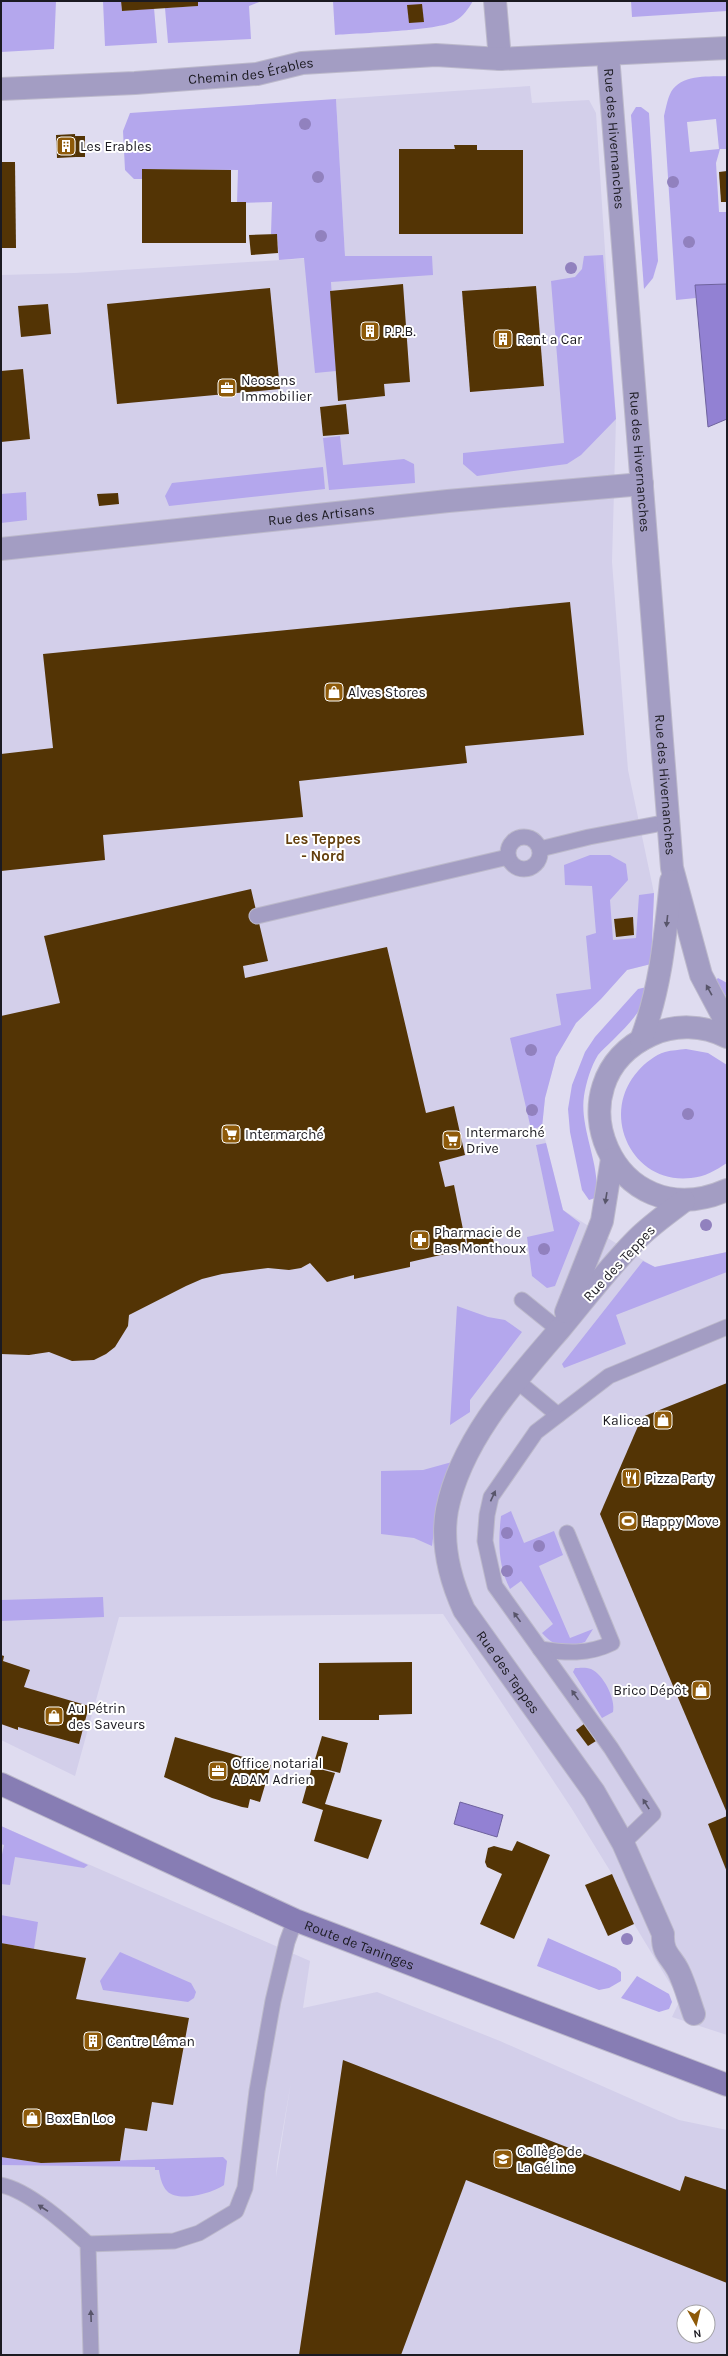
<svg xmlns="http://www.w3.org/2000/svg" width="728" height="2356" viewBox="0 0 728 2356" font-family="Karla,sans-serif">
<rect width="100%" height="100%" fill="#dfdcf0"/>
<g fill="#d3cfea" fill-rule="evenodd">
<polygon points="530,86 532,103 589,100 596,113 616,419 612,562 628,770 654,893 651,964 627,970 576,1023 556,1057 545,1098 542,1127 563,1210 654,1267 727,1252 727,2035 672,2017 680,2000 634,1924 612,1874 572,1809 443,1614 119,1617 75,1776 1,1740 1,275 75,273 345,256 336,99"/>
<path d="M 1,1826 L 310,1961 L 303,2008 L 377,1992 L 500,2041 L 679,2120 L 727,2130 L 727,2355 L 1,2355 ZM 291,2082 L 276,2177 L 277,2163 ZM 684,2312 L 708,2312 L 708,2336 L 684,2336 Z"/>
</g>
<g fill="#b4a7ed" fill-rule="evenodd">
<polygon points="1,1 56,1 54,49 1,52"/>
<polygon points="103,1 121,1 122,11 154,8 157,43 105,46"/>
<polygon points="198,1 262,1 249,6 251,39 168,43 165,8 198,6"/>
<path d="M 333,1 L 473,1 C 468,9 463,17 455,21 C 438,31 358,33 335,35 Z"/>
<polygon points="631,1 727,1 727,11 632,17"/>
<path d="M 727,76 L 727,149 L 720,149 L 716,163 L 719,212 L 727,212 L 727,284 L 695,285 L 696,298 L 676,300 L 664,116 C 666,108 668,95 673,89 C 685,74 710,77 727,76 ZM 716,119 L 719,149 L 690,152 L 687,122 Z"/>
<polygon points="336,99 345,256 432,256 433,275 331,282 336,371 315,373 304,258 279,260 277,234 271,234 272,202 237,203 238,170 143,169 142,179 134,179 125,170 123,131 130,113"/>
<polygon points="636,107 641,107 649,113 658,261 653,278 644,289 631,115"/>
<polygon points="603,255 616,419 581,455 567,464 477,476 463,464 463,453 564,443 551,281 575,277 582,269 584,256"/>
<polygon points="340,436 343,465 404,459 414,464 415,483 329,490 323,438"/>
<polygon points="323,467 325,489 169,506 165,496 172,483"/>
<polygon points="26,492 27,520 1,523 1,494"/>
<polygon points="590,855 610,855 626,864 628,880 610,900 613,940 636,938 639,895 654,893 651,964 627,970 601,999 576,1023 556,1057 545,1098 542,1127 531,1129 510,1038 561,1025 556,994 591,989 586,936 596,933 592,886 565,885 564,865"/>
<polygon points="718,978 727,983 727,998 716,980"/>
<path d="M 651,986 C 643,1010 630,1023 613,1040 C 608,1045 602,1050 598,1055 C 591,1066 586,1083 584,1096 C 579,1129 603,1170 595,1198 L 589,1200 L 582,1190 L 570,1132 L 568,1109 L 572,1085 L 585,1052 L 595,1037 L 638,989 Z"/>
<path d="M 686,1049 L 708,1053 L 727,1065 L 727,1163 C 716,1170 705,1177 691,1178 C 632,1185 599,1114 638,1071 C 645,1063 655,1055 665,1052 C 672,1050 679,1050 686,1049 Z"/>
<polygon points="546,1143 563,1210 580,1223 555,1286 547,1288 532,1276 527,1237 554,1231 536,1145"/>
<polygon points="727,1252 727,1272 616,1315 626,1344 564,1368 562,1364 643,1261 655,1267"/>
<polygon points="457,1306 488,1317 505,1320 522,1332 470,1400 470,1412 450,1425"/>
<polygon points="452,1462 437,1508 432,1546 414,1538 381,1534 381,1471 423,1470"/>
<path d="M 511,1511 L 524,1543 L 554,1531 L 563,1555 L 539,1566 L 570,1638 L 593,1629 L 585,1642 C 566,1648 556,1649 542,1633 L 553,1624 L 521,1581 L 510,1589 C 498,1565 498,1542 501,1516 Z"/>
<polygon points="103,1597 104,1617 1,1621 1,1600"/>
<path d="M 575,1668 C 579,1668 586,1667 591,1669 C 603,1674 616,1699 613,1712 L 602,1718 L 573,1672 Z"/>
<polygon points="1,1826 88,1865 84,1868 15,1857 10,1885 1,1884 1,1859 4,1845 1,1844"/>
<polygon points="1,1915 38,1922 34,1949 1,1943"/>
<polygon points="548,1938 616,1968 621,1972 621,1981 609,1988 599,1990 537,1966"/>
<polygon points="120,1952 191,1983 196,1992 194,1998 188,2002 103,1990 100,1981"/>
<polygon points="637,1976 669,1994 672,2002 669,2009 659,2012 621,1998"/>
<path d="M 1,2157 L 41,2163 L 223,2157 L 227,2161 L 224,2185 C 213,2193 178,2203 167,2191 C 162,2186 160,2177 159,2170 L 155,2170 L 155,2167 L 1,2165 Z"/>
</g>
<g fill="#9281d3" stroke="#6e629e">
<polygon points="727,284 727,419 708,427 695,285"/>
<polygon points="460,1802 503,1815 497,1837 454,1824"/>
</g>
<g fill="#533405">
<polygon points="121,1 198,1 198,6 122,11"/>
<polygon points="422,4 424,22 409,23 407,5"/>
<polygon points="75,134 76,157 57,158 56,135"/>
<polygon points="75,136 85,136 85,157 76,157"/>
<polygon points="454,145 477,145 477,150 523,150 523,234 399,234 399,149 455,149"/>
<polygon points="1,162 15,162 16,248 1,248"/>
<polygon points="142,169 231,170 231,202 246,202 246,243 142,243"/>
<polygon points="727,171 727,202 721,202 719,172"/>
<polygon points="277,234 278,253 251,255 249,235"/>
<polygon points="403,284 410,382 384,384 385,396 338,401 330,291"/>
<polygon points="536,286 544,386 470,392 462,291"/>
<polygon points="270,288 280,389 117,404 107,304"/>
<polygon points="48,304 51,334 21,337 18,306"/>
<polygon points="23,369 30,439 1,442 1,371"/>
<polygon points="346,404 349,434 323,436 320,407"/>
<polygon points="118,493 119,504 99,506 97,494"/>
<polygon points="570,602 584,735 465,746 467,763 299,781 303,817 103,835 105,860 1,871 1,754 53,748 43,654"/>
<polygon points="251,889 268,961 243,966 245,978 387,947 426,1113 454,1106 465,1155 439,1162 445,1187 454,1185 467,1249 410,1262 410,1267 354,1279 354,1275 327,1282 310,1263 301,1268 289,1270 268,1268 222,1274 202,1279 186,1286 129,1315 128,1326 115,1347 106,1354 94,1360 72,1361 49,1352 29,1355 1,1354 1,1016 60,1003 44,936"/>
<polygon points="633,917 634,935 616,937 614,919"/>
<polygon points="491,1230 494,1243 468,1248 466,1236"/>
<polygon points="727,1383 727,1813 600,1514 642,1417"/>
<polygon points="1,1655 4,1656 3,1661 30,1670 24,1687 89,1706 79,1744 18,1727 18,1730 1,1724"/>
<polygon points="412,1662 412,1714 379,1715 379,1720 319,1720 319,1663"/>
<polygon points="584,1724 596,1741 588,1746 576,1730"/>
<polygon points="322,1736 348,1743 340,1773 313,1766"/>
<polygon points="175,1737 271,1765 260,1802 250,1799 248,1808 242,1807 212,1798 164,1777"/>
<polygon points="312,1767 335,1773 325,1804 382,1820 368,1859 314,1841 323,1810 302,1803"/>
<polygon points="727,1816 727,1872 708,1824"/>
<polygon points="517,1841 550,1855 514,1939 480,1924 502,1874 487,1867 485,1862 488,1848 494,1846 512,1851"/>
<polygon points="612,1874 634,1924 608,1936 585,1885"/>
<polygon points="1,1943 86,1958 76,1999 189,2018 173,2105 152,2102 147,2131 125,2128 120,2161 41,2163 1,2157"/>
<polygon points="343,2060 680,2191 685,2176 727,2190 727,2283 466,2180 401,2355 299,2355"/>
</g>
<g fill="none" stroke-linecap="round" stroke-linejoin="round">
<defs>
<g id="service">
<circle cx="524" cy="853" r="16"/>
<polyline points="540,849 589,837 668,822"/>
<polyline points="257,916 508,857"/>
<polyline points="522,1300 559,1330"/>
<polyline points="517,1381 558,1415"/>
<path d="M 540,1649 C 565,1653 588,1655 612,1643 L 567,1533"/>
<polyline points="623,1843 653,1814 611,1748 495,1586 485,1541 487,1515 491,1497 536,1432 609,1376 727,1327"/>
<path d="M 1,2185 C 28,2190 67,2225 88,2244 L 91,2355"/>
<polyline points="88,2244 174,2241 199,2233 236,2211 245,2188 257,2091 273,2001 287,1942 295,1920"/>
</g>
<g id="minor">
<polyline points="495,1 500,59"/>
<path id="s1" d="M 608,55 L 672,868 L 701,975 L 727,1024"/>
<path id="s2" d="M 1,89 L 135,83 L 257,74 L 302,63 L 436,55 L 500,59 L 727,48"/>
<path id="s3" d="M 1,549 L 448,501 L 642,484"/>
<path d="M 727,1037 C 703,1025 675,1024 651,1035 C 548,1082 613,1240 727,1190"/>
<path d="M 641,1040 C 661,987 665,937 671,881"/>
<path id="s4" d="M 684,1201 C 668,1213 651,1225 637,1239 C 609,1267 585,1299 560,1329 C 515,1381 461,1440 447,1510 C 441,1544 450,1579 464,1610 L 594,1792 L 623,1843 L 663,1934 C 662,1954 671,1956 678,1970 C 685,1984 689,2000 694,2014"/>
<polyline points="566,1312 602,1221 612,1159"/>
</g>
<g id="secondary">
<path id="s5" d="M 1,1784 L 295,1920 L 727,2085"/>
</g>
</defs>
<use href="#service" stroke="#bcb9cb" stroke-width="17"/>
<use href="#minor" stroke="#bcb9cb" stroke-width="24"/>
<use href="#secondary" stroke="#bcb9cb" stroke-width="24"/>
<use href="#service" stroke="#a39dc3" stroke-width="15"/>
<use href="#minor" stroke="#a39dc3" stroke-width="22"/>
<use href="#secondary" stroke="#877db4" stroke-width="22"/>
</g>
<g fill="#9181be">
<circle cx="305" cy="124" r="6"/>
<circle cx="318" cy="177" r="6"/>
<circle cx="673" cy="182" r="6"/>
<circle cx="321" cy="236" r="6"/>
<circle cx="689" cy="242" r="6"/>
<circle cx="571" cy="268" r="6"/>
<circle cx="531" cy="1050" r="6"/>
<circle cx="532" cy="1110" r="6"/>
<circle cx="688" cy="1114" r="6"/>
<circle cx="706" cy="1225" r="6"/>
<circle cx="544" cy="1249" r="6"/>
<circle cx="507" cy="1533" r="6"/>
<circle cx="539" cy="1546" r="6"/>
<circle cx="507" cy="1571" r="6"/>
<circle cx="627" cy="1939" r="6"/>
</g>
<defs><path id="oneway-solid" d="M-6-.8H1V-3.2L6.5 0L1 3.2V.8H-6Z"/></defs>
<g fill="#58556a">
<use href="#oneway-solid" transform="translate(667 921) rotate(96)"/>
<use href="#oneway-solid" transform="translate(709 990) rotate(-119)"/>
<use href="#oneway-solid" transform="translate(606 1198) rotate(99)"/>
<use href="#oneway-solid" transform="translate(493 1496) rotate(-65)"/>
<use href="#oneway-solid" transform="translate(517 1617) rotate(-126)"/>
<use href="#oneway-solid" transform="translate(575 1695) rotate(-125)"/>
<use href="#oneway-solid" transform="translate(646 1804) rotate(-122)"/>
<use href="#oneway-solid" transform="translate(43 2208) rotate(-147)"/>
<use href="#oneway-solid" transform="translate(91 2316) rotate(-92)"/>
</g>
<defs>
<symbol id="building-square" viewBox="-11 -11 22 22"><rect x="-9" y="-9" width="18" height="18" rx="4" fill="#8e5a09" stroke="#fff"/><path d="M-4-6H4V6H1V3H-1V6H-4ZM-2.5-4.3h1.7v1.8h-1.7ZM.8-4.3h1.7v1.8H.8ZM-2.5-1h1.7V.8h-1.7ZM.8-1h1.7V.8H.8Z" fill="#fff"/></symbol>
<symbol id="office-square" viewBox="-11 -11 22 22"><rect x="-9" y="-9" width="18" height="18" rx="4" fill="#8e5a09" stroke="#fff"/><path d="M-6-3h4V-5.5h4V-3h4V5H-6ZM-1-4.5V-3h2v-1.5ZM-6 0V1H6V0Z" fill="#fff"/></symbol>
<symbol id="shop-square" viewBox="-11 -11 22 22"><rect x="-9" y="-9" width="18" height="18" rx="4" fill="#8e5a09" stroke="#fff"/><path d="M-5-2.5h2.3a2.7 3.5 0 0 1 5.4 0H5L5.5 6h-11ZM-1.5-2.5h3a1.5 2.3 0 0 0-3 0Z" fill="#fff"/></symbol>
<symbol id="supermarket-square" viewBox="-11 -11 22 22"><rect x="-9" y="-9" width="18" height="18" rx="4" fill="#8e5a09" stroke="#fff"/><path d="M-6-5.5h2.5l.6 2H6L4.5 2H-2.5L-4.4-4H-6ZM-1.5 3.2a1.3 1.3 0 1 0 .1 0ZM3 3.2a1.3 1.3 0 1 0 .1 0Z" fill="#fff"/></symbol>
<symbol id="pharmacy-square" viewBox="-11 -11 22 22"><rect x="-9" y="-9" width="18" height="18" rx="4" fill="#8e5a09" stroke="#fff"/><path d="M-2-6h4v4h4v4h-4v4h-4v-4h-4v-4h4Z" fill="#fff"/></symbol>
<symbol id="restaurant-square" viewBox="-11 -11 22 22"><rect x="-9" y="-9" width="18" height="18" rx="4" fill="#8e5a09" stroke="#fff"/><path d="M-5-6h1v4h1v-4h1v4h1v-4h1v5L-1.5 .5V6h-2V.5L-5-1ZM5-6V6H3V1.5H1.5Q1.5-4 5-6Z" fill="#fff"/></symbol>
<symbol id="stadium-square" viewBox="-11 -11 22 22"><rect x="-9" y="-9" width="18" height="18" rx="4" fill="#8e5a09" stroke="#fff"/><path d="M0-5a6.5 5 0 1 0 0 10a6.5 5 0 1 0 0-10ZM-3.5-1.8h7v3.6h-7Z" fill="#fff"/></symbol>
<symbol id="school-square" viewBox="-11 -11 22 22"><rect x="-9" y="-9" width="18" height="18" rx="4" fill="#8e5a09" stroke="#fff"/><path d="M0-5L7-2L0 1L-7-2ZM-4 1L0 2.5L4 1V4Q0 6-4 4Z" fill="#fff"/></symbol>
</defs>
<g fill-rule="evenodd">
<use href="#building-square" x="55" y="135" width="22" height="22"/>
<use href="#building-square" x="359" y="320" width="22" height="22"/>
<use href="#building-square" x="492" y="328" width="22" height="22"/>
<use href="#office-square" x="216" y="377" width="22" height="22"/>
<use href="#shop-square" x="323" y="681" width="22" height="22"/>
<use href="#supermarket-square" x="220" y="1123" width="22" height="22"/>
<use href="#supermarket-square" x="441" y="1129" width="22" height="22"/>
<use href="#pharmacy-square" x="409" y="1229" width="22" height="22"/>
<use href="#shop-square" x="652" y="1409" width="22" height="22"/>
<use href="#restaurant-square" x="620" y="1467" width="22" height="22"/>
<use href="#stadium-square" x="617" y="1510" width="22" height="22"/>
<use href="#shop-square" x="690" y="1679" width="22" height="22"/>
<use href="#shop-square" x="43" y="1705" width="22" height="22"/>
<use href="#office-square" x="207" y="1760" width="22" height="22"/>
<use href="#building-square" x="82" y="2030" width="22" height="22"/>
<use href="#shop-square" x="21" y="2107" width="22" height="22"/>
<use href="#school-square" x="492" y="2148" width="22" height="22"/>
</g>
<g text-anchor="middle" stroke-width="4" stroke-linejoin="round" paint-order="stroke">
<g font-size="14" fill="#1b1a21" stroke="#fff">
<text dy="5" stroke="none"><textPath href="#s2" startOffset="251">Chemin des Érables</textPath></text>
<text dy="5" stroke="none"><textPath href="#s1" startOffset="84">Rue des Hivernanches</textPath></text>
<text dy="5" stroke="none"><textPath href="#s1" startOffset="408">Rue des Hivernanches</textPath></text>
<text dy="5" stroke="none"><textPath href="#s3" startOffset="322">Rue des Artisans</textPath></text>
<text dy="5" stroke="none"><textPath href="#s1" startOffset="732">Rue des Hivernanches</textPath></text>
<text transform="translate(619 1263) rotate(-47)" y="5">Rue des Teppes</text>
<text dy="5" stroke="none"><textPath href="#s4" startOffset="574">Rue des Teppes</textPath></text>
<text dy="5" stroke="none"><textPath href="#s5" startOffset="393">Route de Taninges</textPath></text>
</g>
<g font-size="14" fill="#1b1a21" stroke="#fff" text-anchor="start">
<text x="80" y="151">Les Erables</text>
<text x="384" y="336">P.P.B.</text>
<text x="517" y="344">Rent a Car</text>
<text x="241" y="385">Neosens<tspan x="241" dy="16">Immobilier</tspan></text>
<text x="348" y="697">Alves Stores</text>
<text x="466" y="1137">Intermarché<tspan x="466" dy="16">Drive</tspan></text>
<text x="245" y="1139">Intermarché</text>
<text x="434" y="1237">Pharmacie de<tspan x="434" dy="16">Bas Monthoux</tspan></text>
<text x="649" y="1425" text-anchor="end">Kalicea</text>
<text x="645" y="1483">Pizza Party</text>
<text x="642" y="1526">Happy Move</text>
<text x="687" y="1695" text-anchor="end">Brico Dépôt</text>
<text x="68" y="1713">Au Pétrin<tspan x="68" dy="16">des Saveurs</tspan></text>
<text x="232" y="1768">Office notarial<tspan x="232" dy="16">ADAM Adrien</tspan></text>
<text x="107" y="2046">Centre Léman</text>
<text x="46" y="2123">Box En Loc</text>
<text x="517" y="2156">Collège de<tspan x="517" dy="16">La Géline</tspan></text>
</g>
<g font-size="15" font-weight="bold" fill="#633f0c" stroke="#fff">
<text x="323" y="844">Les Teppes<tspan x="323" dy="17">- Nord</tspan></text>
</g>
</g>
<rect width="728" height="2356" fill="none" stroke="#1b1a21" stroke-width="4"/>
<g transform="translate(696 2324) rotate(172)"><circle r="19" fill="#ffffff" stroke="#a4a3a6"/>
<path d="M0-3L7 15L0 10L-7 15Z" fill="#8e5a09"/>
<text y="-6" font-size="11" font-weight="bold" text-anchor="middle" fill="#1b1a21">N</text>
</g>
</svg>
